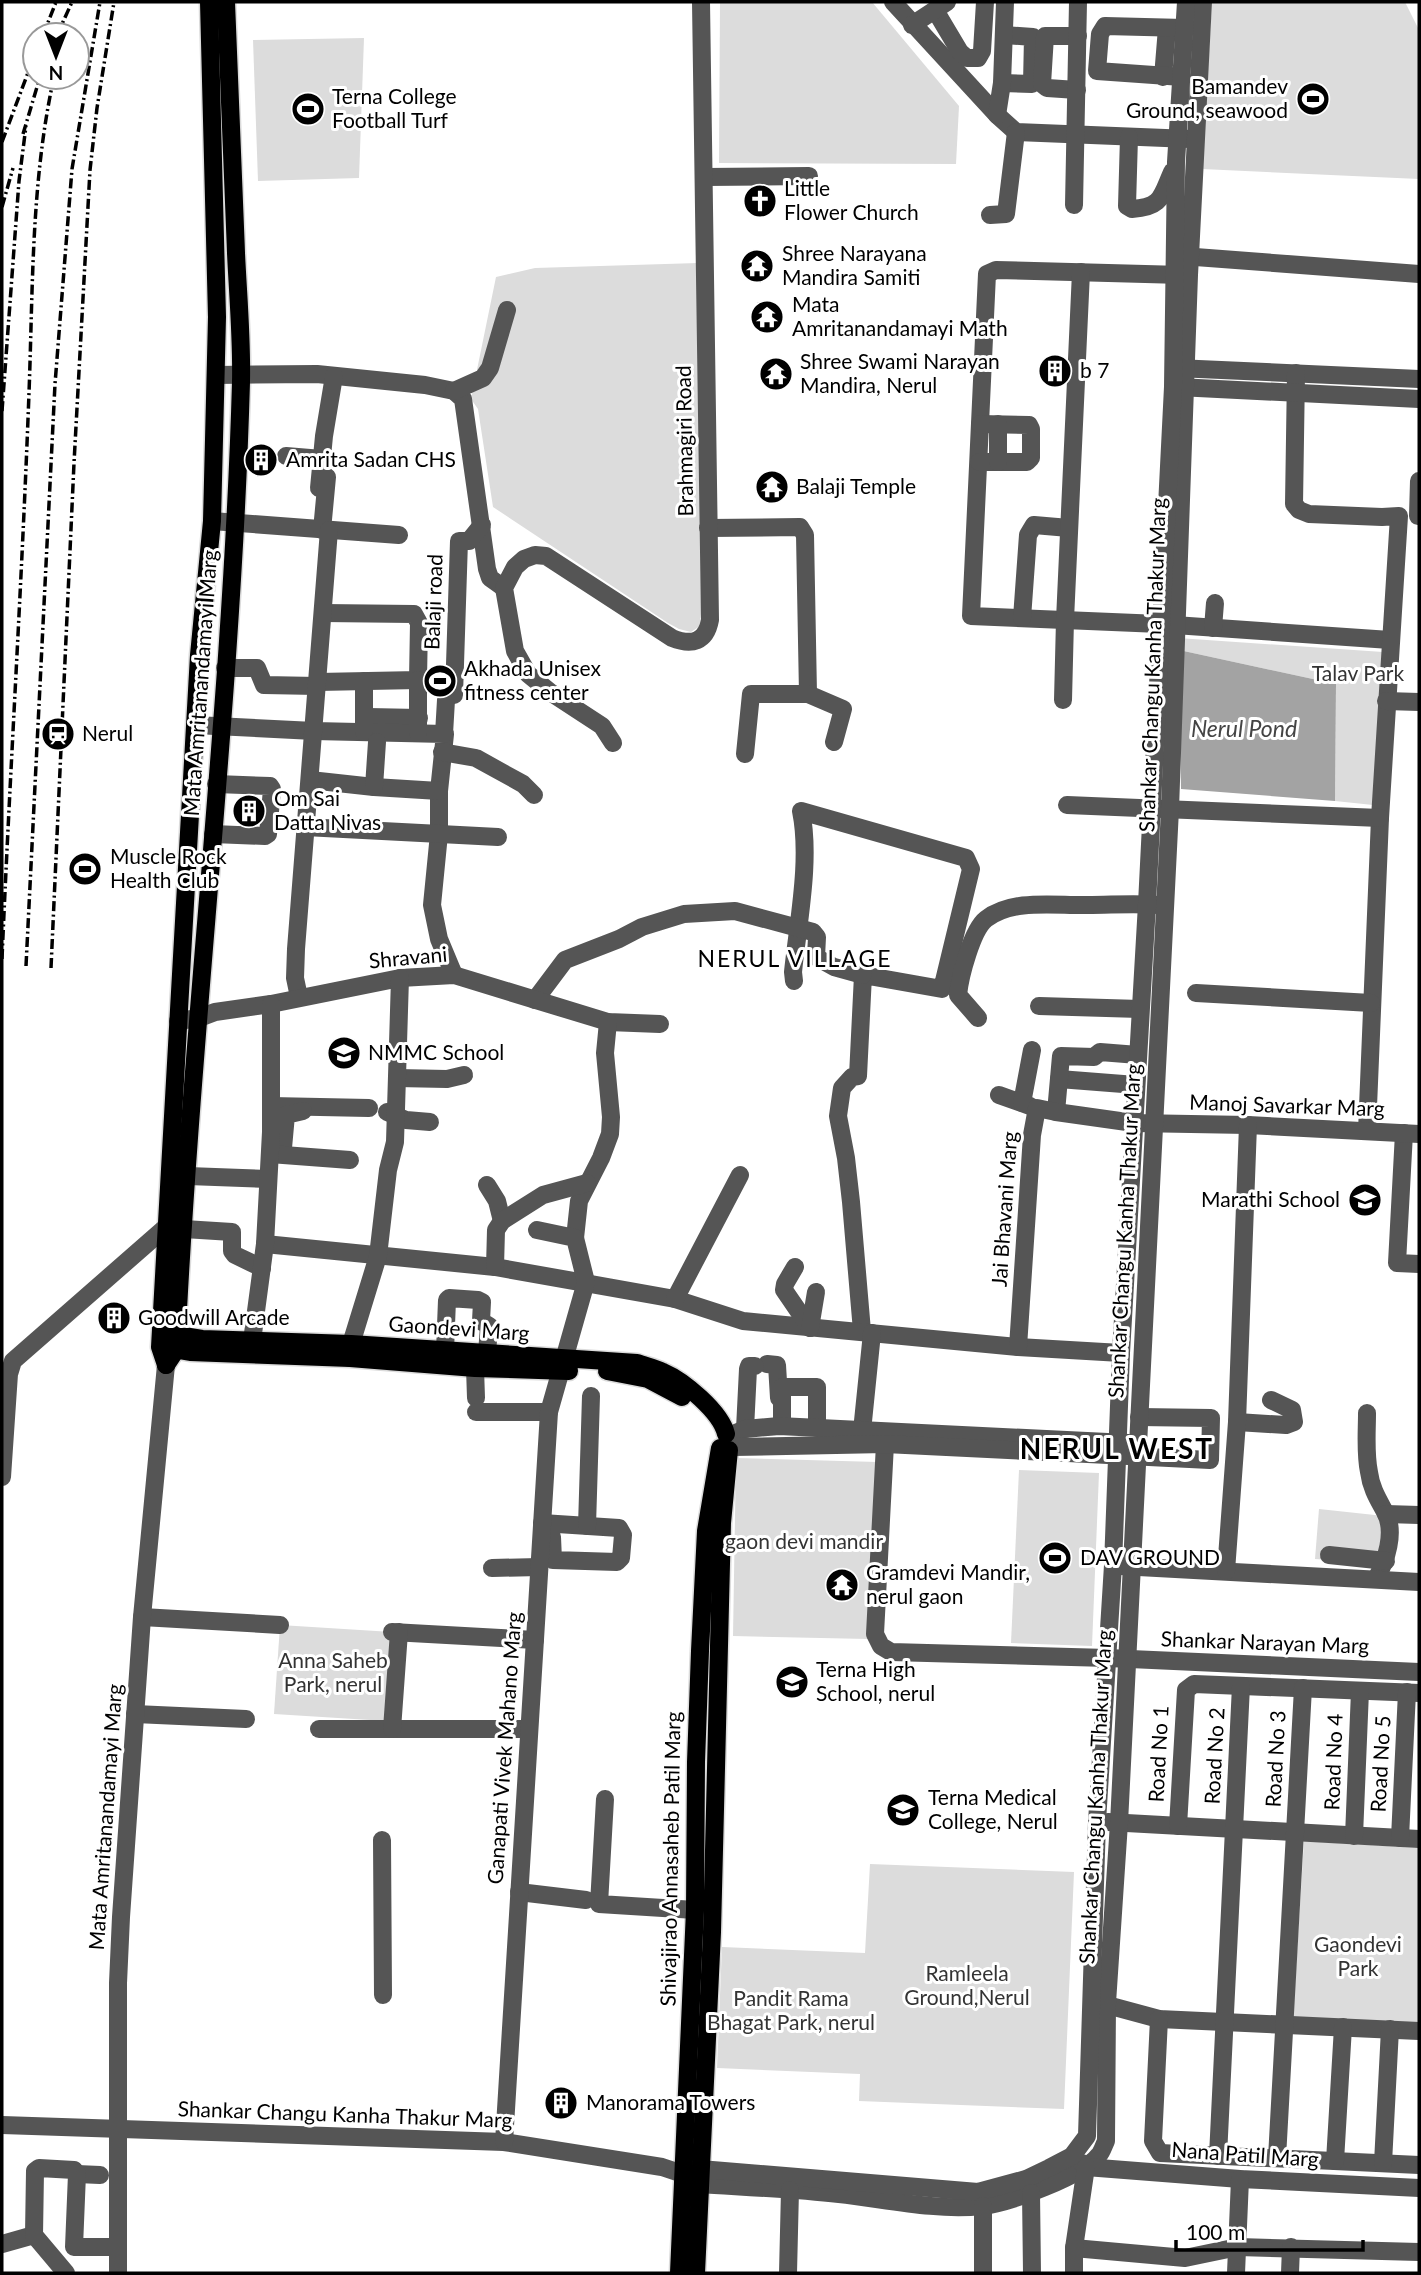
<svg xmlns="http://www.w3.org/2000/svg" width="1421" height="2275" viewBox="0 0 1421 2275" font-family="Lato,sans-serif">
<rect width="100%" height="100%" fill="#fff"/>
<g fill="#dcdcdc">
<polygon points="720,2 872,2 959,106 956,164 719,163"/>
<polygon points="1212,2 1405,2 1419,30 1419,179 1202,169"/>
<polygon points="364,38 359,178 258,181 253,40"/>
<polygon points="698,263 701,614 700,626 691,632 679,629 668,623 493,507 478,409 471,399 496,277 535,268"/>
<polygon points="1178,638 1383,652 1373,805 1335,801 1336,684 1179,650"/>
<polygon points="736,1458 878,1462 868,1639 733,1636"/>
<polygon points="1019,1470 1099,1473 1092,1646 1011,1643"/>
<polygon points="1319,1509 1384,1516 1382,1564 1315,1559"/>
<polygon points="280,1625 392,1632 386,1721 274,1714"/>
<polygon points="1304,1841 1419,1848 1419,2023 1293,2017"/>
<polygon points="870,1864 1074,1872 1064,2109 859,2101 860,2074 717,2068 722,1947 865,1953"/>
</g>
<polygon fill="#a3a3a3" points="1179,650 1336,684 1335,801 1181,789"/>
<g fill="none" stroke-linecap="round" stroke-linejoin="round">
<defs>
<g id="major">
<path d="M 165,1333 L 202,1339 L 351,1344 L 637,1363 C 645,1366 655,1368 663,1372 C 684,1381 721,1412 726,1434"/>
<polyline points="167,1348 190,1352 350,1358 475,1368 569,1371"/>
<path d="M 166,1365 L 176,1350 C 191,1027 232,705 241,382 C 242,339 238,296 236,253 C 233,169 229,85 226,2"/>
<polyline points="166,1365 160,1347 199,655 212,521 217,317 209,2"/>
<polyline points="607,1371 648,1379 682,1397"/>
<polyline points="679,2273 695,1910 696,1762 700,1651 706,1531 720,1448"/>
<polyline points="696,2273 712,1932 722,1523 729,1450"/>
</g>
</defs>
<use href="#major" stroke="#dbdbdb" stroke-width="21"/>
<g stroke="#555" stroke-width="18">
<polyline points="893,2 997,115 1016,132 1190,139"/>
<polyline points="935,10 960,52 967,58 978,58 982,51 985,2"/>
<polyline points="912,25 947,2"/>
<polyline points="1163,77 1167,28"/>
<polyline points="1182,77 1097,71 1100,34 1105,26 1184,28"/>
<polyline points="1002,83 1032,84 1033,37 1004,35"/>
<polyline points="1077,90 1047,88 1042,84 1045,36 1078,36"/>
<polyline points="997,115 1002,83 1005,2"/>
<path d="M 1129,137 L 1127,206 L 1132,209 C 1162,207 1161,197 1172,172"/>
<polyline points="705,177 809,176"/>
<polyline points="1074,205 1078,2"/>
<polyline points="990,215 1006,214 1016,132"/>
<polyline points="1182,256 1419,274"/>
<polyline points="1182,275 996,270 987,274 971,616 1160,624 1390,640"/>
<polyline points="1176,368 1419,379"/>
<polyline points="1296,373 1294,504 1299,510 1309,514 1382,517 1399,516 1380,818 1367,1131"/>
<polyline points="216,375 317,374 425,385 454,391 463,399 487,569 490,578 504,588"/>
<polyline points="1178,387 1419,399"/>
<polyline points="454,391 483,378 490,368 507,310"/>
<polyline points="286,456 322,459"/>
<polyline points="979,462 1027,462 1031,458 1031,429 1029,425 980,424"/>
<polyline points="998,462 998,424"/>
<polyline points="319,488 324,436 334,376"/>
<polyline points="1418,516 1419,481"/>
<polyline points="212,521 399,535"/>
<polyline points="708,528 800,527 805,535 808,694"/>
<polyline points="322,530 327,477"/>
<polyline points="1022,618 1028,535 1034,525 1069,528"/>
<polyline points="1213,628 1215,603"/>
<polyline points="225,668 257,668 264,685 317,686"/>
<polyline points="318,682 418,680 419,623 414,614 323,613"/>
<polyline points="454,695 459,541 469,541 482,525"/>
<polyline points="1063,700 1065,620 1081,272"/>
<polyline points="1386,701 1419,702"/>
<polyline points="368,717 419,718"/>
<polyline points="195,725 314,731 445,734 439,791 439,834 432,905 439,939 454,975"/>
<polyline points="364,732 364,681"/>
<polyline points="418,733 418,680"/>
<polyline points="444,734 446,700"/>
<path d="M 613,743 L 602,726 L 550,692 L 528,674 L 515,651 L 504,588 L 515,567 L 524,559 L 535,555 L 546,556 L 672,638 C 692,646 706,642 710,620 L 701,2"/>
<polyline points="442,752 476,758 523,784 534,795"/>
<polyline points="745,754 751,694 808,694 843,709 834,742"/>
<polyline points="310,780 374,787 439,791"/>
<polyline points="374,787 377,742"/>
<polyline points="1067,805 1380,818"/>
<polyline points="305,827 498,837"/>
<polyline points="213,834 265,836 268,834 272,789 270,786 216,784"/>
<path d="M 794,981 L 793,972 C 798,922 811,860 801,811 L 966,858 L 971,869 L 942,989 L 863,975 L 858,1076 L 852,1077 L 842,1088 L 838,1116 L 846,1158 L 851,1202 L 862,1331"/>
<polyline points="1196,993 1371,1003"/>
<polyline points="299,997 295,978 296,949 329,530"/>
<polyline points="535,1000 565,960 619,939 642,927 684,914 735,911 813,932 817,937 816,957 834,967 863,975"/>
<polyline points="1039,1006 1140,1009"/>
<path d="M 978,1018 L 958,995 C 960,976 972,930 986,919 C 1013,898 1057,906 1088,905 C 1111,905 1134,903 1158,905"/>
<polyline points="178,1021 199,1018 215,1012 271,1004 400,978 454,975 608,1022 660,1024"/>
<polyline points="397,1078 447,1079 464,1075"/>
<polyline points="1059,1079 1136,1085"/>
<polyline points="999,1095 1030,1106"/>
<polyline points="1022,1103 1032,1050"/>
<polyline points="271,1106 369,1108"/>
<polyline points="387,1112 406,1120 430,1122"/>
<polyline points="1056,1112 1061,1056 1094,1057 1100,1052 1138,1055"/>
<polyline points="1404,1133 1397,1263 1419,1264"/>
<polyline points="283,1148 286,1115 303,1111"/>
<polyline points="270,1154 350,1160"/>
<polyline points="188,1176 268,1179"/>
<polyline points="487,1185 497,1201 502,1221"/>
<polyline points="184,1229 232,1232 232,1251 235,1255 262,1268"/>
<polyline points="575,1238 579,1201 601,1158 610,1134 611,1117 605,1053 608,1022"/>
<polyline points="265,1244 495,1267 675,1299 743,1321 1018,1347 1121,1353"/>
<polyline points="495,1267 496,1230 502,1221 543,1195 587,1183"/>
<polyline points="795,1267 785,1284 784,1290 810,1328"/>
<polyline points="675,1299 740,1175"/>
<polyline points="810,1328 816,1292"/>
<polyline points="252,1341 265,1244 271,1132 271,1004"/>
<polyline points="1018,1347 1032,1135 1037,1108 1056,1112 1134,1123 1248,1125 1419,1134"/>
<polyline points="445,1351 447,1300 449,1298 478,1300 482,1302 481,1321 489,1326 487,1354"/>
<polyline points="350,1358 351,1344 378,1256 388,1170 395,1142 400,978"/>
<polyline points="767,1364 777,1365 779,1398"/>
<polyline points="475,1368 476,1398"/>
<polyline points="476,1412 549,1412"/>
<path d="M 1367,1413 C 1367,1432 1365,1453 1369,1472 C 1371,1488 1378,1499 1385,1512 C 1396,1532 1386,1561 1376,1579"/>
<polyline points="1237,1422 1286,1425 1294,1422 1292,1410 1271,1400"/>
<polyline points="782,1426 782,1387 817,1387 817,1428"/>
<polyline points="745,1429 748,1369 749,1366 755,1366"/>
<polyline points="862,1431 872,1333"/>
<polyline points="731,1435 745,1429 779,1426 1128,1443"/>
<polyline points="885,1444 875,1634 881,1646 891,1652 1108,1658 1419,1672"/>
<polyline points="733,1447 885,1444 1210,1460 1211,1418 1139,1417"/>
<polyline points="2,1477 9,1374 13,1361 166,1227"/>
<polyline points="1386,1514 1419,1515"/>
<polyline points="542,1523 619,1528 623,1535 621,1558 617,1562 553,1560 552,1537"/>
<polyline points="587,1526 591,1396"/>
<polyline points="1329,1555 1386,1561"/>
<polyline points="1120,1566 1419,1582"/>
<polyline points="492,1568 539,1567"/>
<polyline points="1226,1571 1237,1422 1248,1125"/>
<polyline points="142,1617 280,1625"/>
<polyline points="392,1632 535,1640"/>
<polyline points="135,1714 246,1719"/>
<polyline points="319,1729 529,1729"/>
<polyline points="392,1729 399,1632"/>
<polyline points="605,1799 599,1904 695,1910"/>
<polyline points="1108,1822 1419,1839"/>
<polyline points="1178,1826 1186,1690 1194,1684 1419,1693"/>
<polyline points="1354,1836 1360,1691"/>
<polyline points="1400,1838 1407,1692"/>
<polyline points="382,1840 383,1995"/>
<polyline points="519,1892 586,1900"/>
<polyline points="1096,2002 1159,2019 1419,2031"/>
<polyline points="1159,2019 1153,2141 1160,2153 1419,2165"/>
<path d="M 2,2125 L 504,2142 L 662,2167 L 683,2174 L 700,2184 C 746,2187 793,2189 839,2194 C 885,2199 935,2211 982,2206 C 1009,2203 1083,2176 1099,2155 C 1102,2152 1104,2145 1106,2141 L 1107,2003 L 1119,1823 L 1170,809 L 1189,275 L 1203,2"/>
<polyline points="504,2142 549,1412 586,1282 575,1238 537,1230"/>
<polyline points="1218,2156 1241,1686"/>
<polyline points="1277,2158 1303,1688"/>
<polyline points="1335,2161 1343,2027"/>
<polyline points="1082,2163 1086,2167 1240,2179 1419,2188"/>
<polyline points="1383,2163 1390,2029"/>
<polyline points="686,2173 700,2169 978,2192 1026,2179 1049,2168 1072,2156 1087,2136 1097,1822 1113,1565 1121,1353 1147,904 1173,387 1176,162 1186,2"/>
<polyline points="77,2174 100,2175"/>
<polyline points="1031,2193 1032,2273"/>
<polyline points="983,2206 983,2273"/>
<polyline points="2,2244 34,2235"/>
<polyline points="1074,2248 1185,2258 1238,2247 1419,2252"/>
<polyline points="66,2273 34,2235 35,2171 39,2168 74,2170 77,2174 74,2247 118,2247"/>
<polyline points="118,2273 118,1983 121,1917 142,1617 166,1365"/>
<polyline points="788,2273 790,2190"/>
<polyline points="1074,2273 1074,2248 1086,2167"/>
<polyline points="1236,2273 1240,2179"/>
<polyline points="1290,2273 1291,2247"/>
</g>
<use href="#major" stroke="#000" stroke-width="18"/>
<g stroke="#000" stroke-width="3.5" stroke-dasharray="10 3.5 2 3.5" stroke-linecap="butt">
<polyline points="43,35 56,2"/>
<polyline points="57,35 72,2"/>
<polyline points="23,134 40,77"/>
<polyline points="2,142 35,54"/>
<polyline points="2,207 13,168"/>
<polyline points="2,411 19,181 26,126"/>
<path d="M 2,959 C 10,770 22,582 29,393 C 33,287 31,181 54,77"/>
<polyline points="26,966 55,384 72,169 100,2"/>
<polyline points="51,968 74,463 90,170 97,108 114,2"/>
</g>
</g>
<defs>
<symbol id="stadium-disc" viewBox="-11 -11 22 22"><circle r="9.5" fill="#000" stroke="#fff"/><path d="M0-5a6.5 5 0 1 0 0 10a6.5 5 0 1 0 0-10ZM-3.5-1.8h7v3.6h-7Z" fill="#fff"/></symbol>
<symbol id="church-disc" viewBox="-11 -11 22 22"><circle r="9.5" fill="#000" stroke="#fff"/><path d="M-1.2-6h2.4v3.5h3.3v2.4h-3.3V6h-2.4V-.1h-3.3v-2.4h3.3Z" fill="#fff"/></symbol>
<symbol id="temple-disc" viewBox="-11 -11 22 22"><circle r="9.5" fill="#000" stroke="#fff"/><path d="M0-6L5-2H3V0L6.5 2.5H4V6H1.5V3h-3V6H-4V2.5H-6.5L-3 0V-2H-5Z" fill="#fff"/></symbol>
<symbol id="building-disc" viewBox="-11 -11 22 22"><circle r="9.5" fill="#000" stroke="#fff"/><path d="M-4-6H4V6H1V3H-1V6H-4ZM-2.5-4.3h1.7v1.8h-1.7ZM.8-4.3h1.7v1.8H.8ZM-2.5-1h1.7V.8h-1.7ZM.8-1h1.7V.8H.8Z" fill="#fff"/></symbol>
<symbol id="station-disc" viewBox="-11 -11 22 22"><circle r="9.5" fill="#000" stroke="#fff"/><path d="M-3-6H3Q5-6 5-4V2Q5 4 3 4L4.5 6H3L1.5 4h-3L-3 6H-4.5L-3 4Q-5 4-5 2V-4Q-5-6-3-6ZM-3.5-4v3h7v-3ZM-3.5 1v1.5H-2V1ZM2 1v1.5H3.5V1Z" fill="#fff"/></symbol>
<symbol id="school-disc" viewBox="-11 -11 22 22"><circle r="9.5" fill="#000" stroke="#fff"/><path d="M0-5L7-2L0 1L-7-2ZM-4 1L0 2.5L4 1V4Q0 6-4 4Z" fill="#fff"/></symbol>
<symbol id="university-disc" viewBox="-11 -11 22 22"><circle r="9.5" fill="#000" stroke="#fff"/><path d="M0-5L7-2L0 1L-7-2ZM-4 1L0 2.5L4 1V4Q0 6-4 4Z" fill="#fff"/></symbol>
</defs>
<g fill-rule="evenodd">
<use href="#stadium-disc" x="1294" y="80" width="38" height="38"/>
<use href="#stadium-disc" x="289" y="90" width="38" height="38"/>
<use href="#church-disc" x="741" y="182" width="38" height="38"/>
<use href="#temple-disc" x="738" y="247" width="38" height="38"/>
<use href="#temple-disc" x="748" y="298" width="38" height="38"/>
<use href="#building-disc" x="1036" y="352" width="38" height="38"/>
<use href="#temple-disc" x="757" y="355" width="38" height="38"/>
<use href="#building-disc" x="242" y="441" width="38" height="38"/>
<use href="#temple-disc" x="753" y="468" width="38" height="38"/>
<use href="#stadium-disc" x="421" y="662" width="38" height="38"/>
<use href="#station-disc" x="39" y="715" width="38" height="38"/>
<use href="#building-disc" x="230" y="792" width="38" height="38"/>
<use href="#stadium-disc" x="66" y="850" width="38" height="38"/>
<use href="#school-disc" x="325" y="1034" width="38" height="38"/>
<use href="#school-disc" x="1346" y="1181" width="38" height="38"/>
<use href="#building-disc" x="95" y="1299" width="38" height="38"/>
<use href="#stadium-disc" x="1036" y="1539" width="38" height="38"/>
<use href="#temple-disc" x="823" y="1566" width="38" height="38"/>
<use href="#school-disc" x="773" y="1663" width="38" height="38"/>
<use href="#university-disc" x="884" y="1791" width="38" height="38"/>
<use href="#building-disc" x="542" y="2084" width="38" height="38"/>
</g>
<g text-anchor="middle" stroke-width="6" stroke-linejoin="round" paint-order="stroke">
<g font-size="21" fill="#000" stroke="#fff" text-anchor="start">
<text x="1288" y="94" text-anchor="end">Bamandev<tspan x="1288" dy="24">Ground, seawood</tspan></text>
<text x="332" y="104">Terna College<tspan x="332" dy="24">Football Turf</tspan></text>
<text x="784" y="196">Little<tspan x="784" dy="24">Flower Church</tspan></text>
<text x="782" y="261">Shree Narayana<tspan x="782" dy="24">Mandira Samiti</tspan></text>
<text x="792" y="312">Mata<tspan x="792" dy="24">Amritanandamayi Math</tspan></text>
<text x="800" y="369">Shree Swami Narayan<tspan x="800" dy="24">Mandira, Nerul</tspan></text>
<text x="1080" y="378">b 7</text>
<text x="286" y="467">Amrita Sadan CHS</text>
<text x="796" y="494">Balaji Temple</text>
<text x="464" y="676">Akhada Unisex<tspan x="464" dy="24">fitness center</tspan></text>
<text x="82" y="741">Nerul</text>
<text x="274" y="806">Om Sai<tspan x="274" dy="24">Datta Nivas</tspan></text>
<text x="110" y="864">Muscle Rock<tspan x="110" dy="24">Health Club</tspan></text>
<text x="368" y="1060">NMMC School</text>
<text x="1340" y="1207" text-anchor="end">Marathi School</text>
<text x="138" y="1325">Goodwill Arcade</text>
<text x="1080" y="1565">DAV GROUND</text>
<text x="866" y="1580">Gramdevi Mandir,<tspan x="866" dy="24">nerul gaon</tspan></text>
<text x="816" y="1677">Terna High<tspan x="816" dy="24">School, nerul</tspan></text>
<text x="928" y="1805">Terna Medical<tspan x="928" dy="24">College, Nerul</tspan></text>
<text x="586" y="2110">Manorama Towers</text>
</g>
<g font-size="21" fill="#000" stroke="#fff">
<text transform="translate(685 441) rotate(-91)" y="7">Brahmagiri Road</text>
<text transform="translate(434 602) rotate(-88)" y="7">Balaji road</text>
<text transform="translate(1153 665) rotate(-88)" y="7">Shankar Changu Kanha Thakur Marg</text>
<text transform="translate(201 683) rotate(-86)" y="7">Mata Amritanandamayi Marg</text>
<text transform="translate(408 958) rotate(-5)" y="7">Shravani</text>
<text transform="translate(1287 1106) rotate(2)" y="7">Manoj Savarkar Marg</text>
<text transform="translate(1005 1209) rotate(-86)" y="7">Jai Bhavani Marg</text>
<text transform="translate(1125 1231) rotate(-87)" y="7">Shankar Changu Kanha Thakur Marg</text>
<text transform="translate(459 1329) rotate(4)" y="7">Gaondevi Marg</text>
<text transform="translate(1265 1643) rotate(2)" y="7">Shankar Narayan Marg</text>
<text transform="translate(505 1748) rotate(-86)" y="7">Ganapati Vivek Mahano Marg</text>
<text transform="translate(1159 1754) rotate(-87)" y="7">Road No 1</text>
<text transform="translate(1215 1756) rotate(-87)" y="7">Road No 2</text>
<text transform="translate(1276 1759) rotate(-87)" y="7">Road No 3</text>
<text transform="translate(1334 1762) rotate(-88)" y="7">Road No 4</text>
<text transform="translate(1381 1764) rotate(-87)" y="7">Road No 5</text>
<text transform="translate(1096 1797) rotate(-87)" y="7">Shankar Changu Kanha Thakur Marg</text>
<text transform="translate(106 1817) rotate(-86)" y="7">Mata Amritanandamayi Marg</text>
<text transform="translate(671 1859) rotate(-89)" y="7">Shivajirao Annasaheb Patil Marg</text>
<text transform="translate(345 2115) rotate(2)" y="7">Shankar Changu Kanha Thakur Marg</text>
<text transform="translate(1245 2155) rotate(4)" y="7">Nana Patil Marg</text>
</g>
<g font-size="21" fill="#333" stroke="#fff">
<text x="1358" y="681">Talav Park</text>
<text x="804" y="1549">gaon devi mandir</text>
<text x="333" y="1668">Anna Saheb<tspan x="333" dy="24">Park, nerul</tspan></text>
<text x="1358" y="1952">Gaondevi<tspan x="1358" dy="24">Park</tspan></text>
<text x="967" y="1981">Ramleela<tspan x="967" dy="24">Ground,Nerul</tspan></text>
<text x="791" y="2006">Pandit Rama<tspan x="791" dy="24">Bhagat Park, nerul</tspan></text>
</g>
<g font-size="23" font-style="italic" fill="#444" stroke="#fff">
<text x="1244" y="737">Nerul Pond</text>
</g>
<g font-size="23" letter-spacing="2" fill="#000" stroke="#fff">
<text x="795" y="967">NERUL VILLAGE</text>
</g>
<g font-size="28" font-weight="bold" letter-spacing="2" fill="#000" stroke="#fff">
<text x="1117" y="1459">NERUL WEST</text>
</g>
</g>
<rect width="1421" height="2275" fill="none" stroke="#000000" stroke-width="7"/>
<g transform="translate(56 56) rotate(180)"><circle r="33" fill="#ffffff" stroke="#999999" stroke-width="2"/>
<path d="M0-5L12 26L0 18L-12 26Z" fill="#000000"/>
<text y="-10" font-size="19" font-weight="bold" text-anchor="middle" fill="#000000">N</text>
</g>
<path d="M1176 2240v10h187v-10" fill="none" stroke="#000000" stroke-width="3.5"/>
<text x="1186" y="2240" font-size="21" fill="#000000" stroke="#ffffff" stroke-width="5" paint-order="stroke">100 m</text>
</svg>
